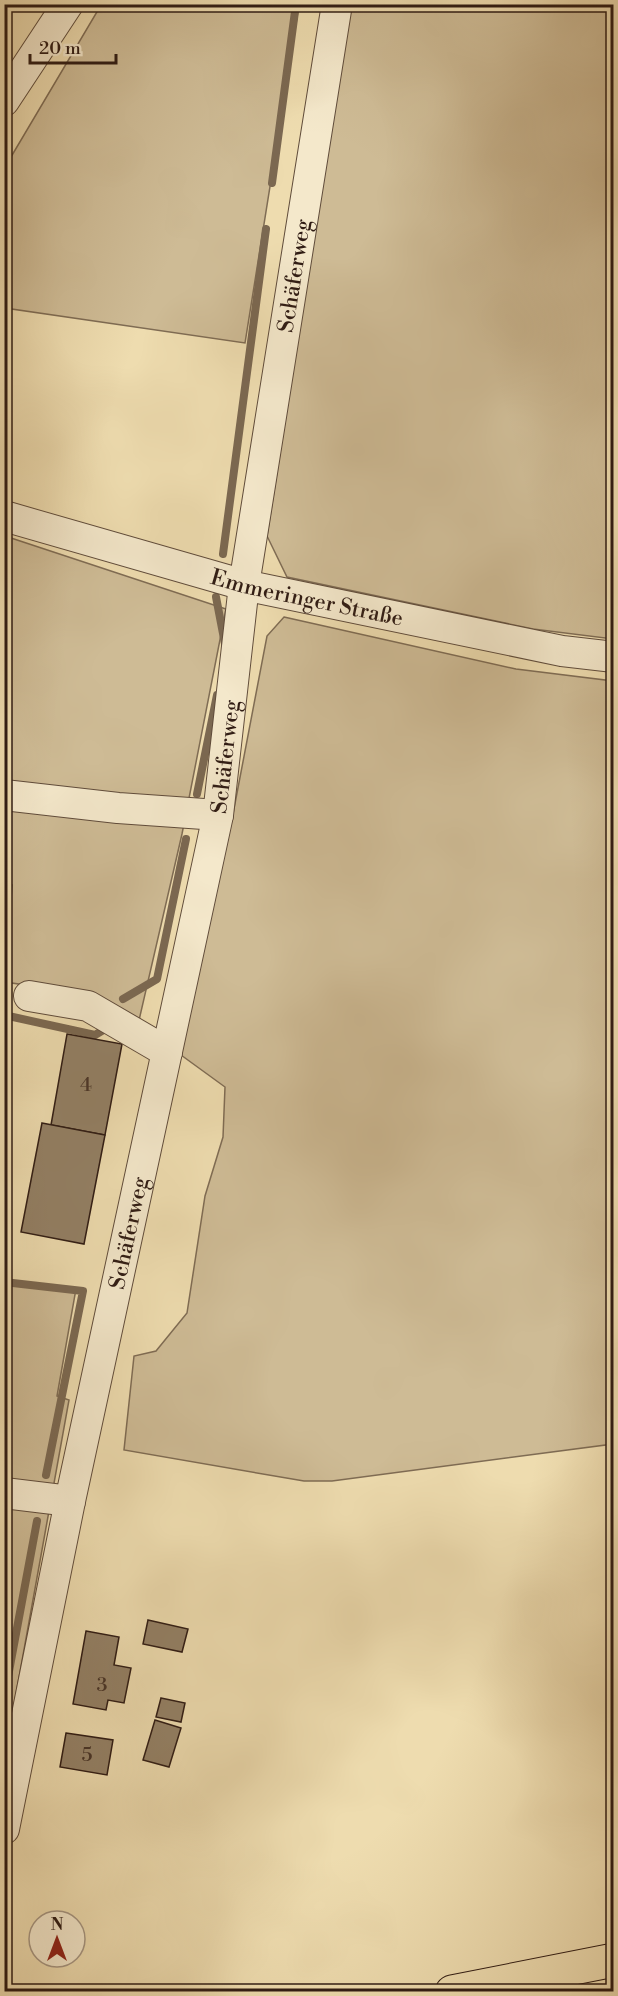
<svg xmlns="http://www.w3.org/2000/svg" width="618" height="1996" viewBox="0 0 618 1996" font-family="'Libre Bodoni',serif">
<rect width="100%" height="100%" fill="#eedcaf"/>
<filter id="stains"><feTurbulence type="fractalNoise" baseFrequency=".00333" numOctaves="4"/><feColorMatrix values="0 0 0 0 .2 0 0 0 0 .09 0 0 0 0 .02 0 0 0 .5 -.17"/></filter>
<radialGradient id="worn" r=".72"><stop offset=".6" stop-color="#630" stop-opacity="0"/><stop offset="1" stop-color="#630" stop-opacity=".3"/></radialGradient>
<g fill="#cebb95" stroke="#7f6c54" stroke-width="1.5">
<polygon points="101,5 299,5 245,343 5,308 5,167"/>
<polygon points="350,5 613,5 613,639 533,629 287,577 267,536"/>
<polygon points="5,536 226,609 182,834 137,1029 74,992 5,982 12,885 5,885 7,784 4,784"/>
<polygon points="284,617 516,669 613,681 613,1444 332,1481 304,1481 124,1450 134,1356 156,1351 187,1313 205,1196 223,1137 225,1087 181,1055 233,814 267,636"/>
<polygon points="5,1281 76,1289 57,1396 69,1400 9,1733 5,1732"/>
</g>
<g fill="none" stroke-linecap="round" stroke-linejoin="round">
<g stroke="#7b6851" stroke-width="8">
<polyline points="272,183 296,4"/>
<polyline points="223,554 266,229"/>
<polyline points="216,597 225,644"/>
<polyline points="197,794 217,695"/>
<polyline points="123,999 157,979 186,839"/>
<polyline points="4,1015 95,1035 110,1026"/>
<polyline points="4,1282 83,1291 46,1475"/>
<polyline points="4,1698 37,1521"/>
</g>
</g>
<g fill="#938065" stroke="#301c14" stroke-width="1.5">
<polygon points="67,1034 122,1044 105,1135 51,1125"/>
<polygon points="42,1123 105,1135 84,1244 21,1232"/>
<polygon points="148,1620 188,1629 182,1652 143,1644"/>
<polygon points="86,1631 119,1637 114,1665 131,1668 124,1703 108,1700 106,1710 73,1704"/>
<polygon points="161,1698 185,1703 181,1722 156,1717"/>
<polygon points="155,1720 181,1728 169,1767 143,1760"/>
<polygon points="66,1733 113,1740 107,1775 60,1767"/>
</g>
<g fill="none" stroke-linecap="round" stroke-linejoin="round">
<defs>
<g id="minor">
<polyline points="4,101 68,4"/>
<path id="s1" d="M 4,516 L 244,585 L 562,651 L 614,657"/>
<polyline points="4,795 118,808 218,815"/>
<polyline points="29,996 88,1006 167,1052"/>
<polyline points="4,1493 70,1501"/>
<path id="s2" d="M 4,1829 L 70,1501 L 218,815 L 244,585 L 337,4"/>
</g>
<polyline id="highway" points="452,1992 614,1960"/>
</defs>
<use href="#minor" stroke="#604c3b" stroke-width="32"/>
<use href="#highway" stroke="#301c14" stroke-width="35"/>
<polyline stroke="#301c14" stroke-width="4" stroke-dasharray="1.5 3" stroke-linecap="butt" points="4,22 16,4"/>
<use href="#minor" stroke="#f4e8cb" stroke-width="30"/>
<use href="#highway" stroke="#eedcaf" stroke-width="33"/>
</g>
<g text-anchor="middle" stroke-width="4.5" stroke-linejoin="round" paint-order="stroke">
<g font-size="20" fill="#493528">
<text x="86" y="1091">4</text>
<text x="102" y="1691">3</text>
<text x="87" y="1761">5</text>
</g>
<g font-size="22" fill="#301c14" stroke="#f4e8cb">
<text dy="8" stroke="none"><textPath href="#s2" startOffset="1581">Schäferweg</textPath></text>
<text dy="8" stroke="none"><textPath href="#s1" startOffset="314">Emmeringer Straße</textPath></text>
<text dy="8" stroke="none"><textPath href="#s2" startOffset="1095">Schäferweg</textPath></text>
<text dy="8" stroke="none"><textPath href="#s2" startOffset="609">Schäferweg</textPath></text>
</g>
</g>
<rect width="618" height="1996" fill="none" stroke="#eedcaf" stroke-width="24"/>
<rect x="6" y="6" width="606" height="1984" fill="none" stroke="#301c14" stroke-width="3"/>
<rect x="12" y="12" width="594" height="1972" fill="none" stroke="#301c14" stroke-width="1.5"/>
<g transform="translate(57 1939)"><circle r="28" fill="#f4e8cb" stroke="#a69682" stroke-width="1.5"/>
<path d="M0-4.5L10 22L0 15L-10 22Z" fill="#8f2418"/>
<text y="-9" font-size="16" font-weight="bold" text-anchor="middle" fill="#301c14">N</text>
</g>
<path d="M30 54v9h86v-9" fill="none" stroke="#301c14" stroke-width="3"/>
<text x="39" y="54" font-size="18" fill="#301c14" stroke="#f4e8cb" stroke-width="4.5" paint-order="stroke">20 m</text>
<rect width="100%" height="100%" filter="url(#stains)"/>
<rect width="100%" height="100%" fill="url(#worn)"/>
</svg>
